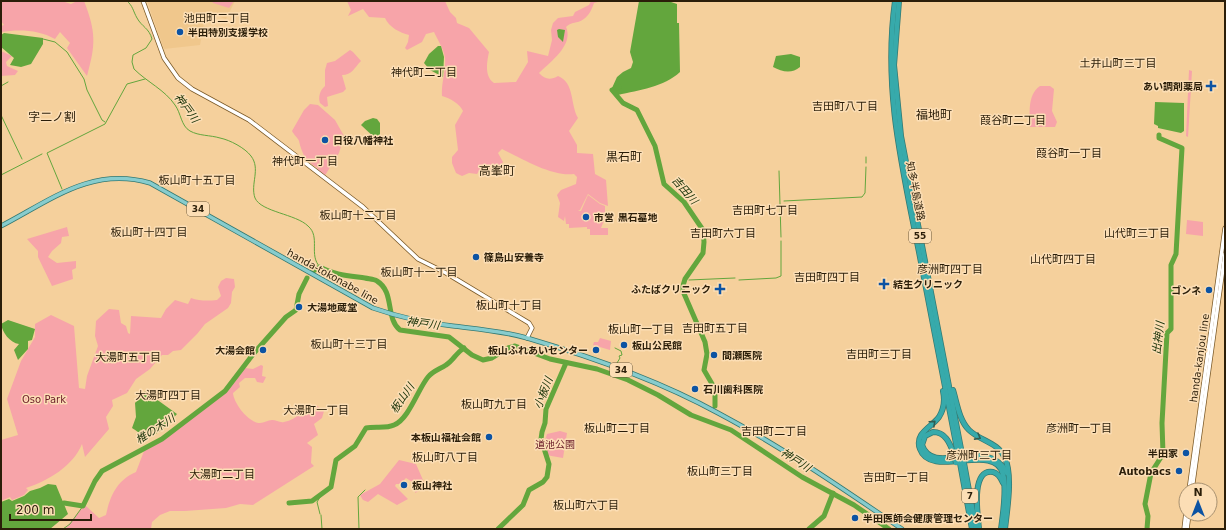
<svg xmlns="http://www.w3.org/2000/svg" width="1226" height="530" viewBox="0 0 1226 530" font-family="'DejaVu Sans','Noto Sans JP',sans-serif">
<rect width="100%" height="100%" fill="#f5d09c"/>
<polygon fill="#f0c78c" points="147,1 235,1 226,19 206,12 200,45 164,49"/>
<g fill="#f7a4a9">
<path d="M 1,1 L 62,1 L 71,4 L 77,1 L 84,1 C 96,32 96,44 87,76 L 67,48 L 70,43 L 60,32 L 55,39 C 39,30 20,29 1,32 L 1,26 L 4,25 L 1,21 Z"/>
<polygon points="212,1 234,1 229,8 213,3"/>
<path d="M 347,1 L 445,1 L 450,12 L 456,18 L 457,23 L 469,28 L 489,52 C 487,62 484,76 494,83 L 516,82 L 528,62 L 527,51 L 548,56 L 552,40 L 551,30 L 553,23 L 558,18 L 573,16 L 575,12 L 589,5 L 591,1 L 601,1 L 594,3 C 591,12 587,19 578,22 C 573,23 570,23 566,27 C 574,45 550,62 539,73 C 545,80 551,80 558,76 C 575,83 570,104 578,118 L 569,131 L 577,145 L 577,153 L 593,154 L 595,174 L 606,180 L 608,206 L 600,203 L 588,194 L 580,210 L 578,211 L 581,211 L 588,195 L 600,204 L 605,206 L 605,218 L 601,228 L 608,228 L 608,235 L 590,235 L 590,229 L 587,229 L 587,227 L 569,228 L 569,224 L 566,224 L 565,216 L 564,221 L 558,217 L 560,203 L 557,195 L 561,190 L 576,184 L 577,177 L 574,174 C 552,177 521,158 502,149 L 498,153 L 503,162 L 493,176 L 479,171 L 477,174 L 469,173 L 462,176 L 456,173 L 452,163 L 452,157 L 458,150 L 455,125 L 463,111 C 460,104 450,98 442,96 C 441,83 446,72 445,58 C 444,49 438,41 434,32 L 426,34 L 422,42 L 407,50 L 405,48 L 408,42 L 409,35 C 400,33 389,27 385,18 L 369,17 L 363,9 L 348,16 L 351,10 Z"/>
<path d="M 350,50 L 353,52 L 361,61 C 354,68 352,75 342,75 L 346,89 L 343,92 L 327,97 L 328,106 L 325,107 L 320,103 C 318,97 320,90 325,86 L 325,70 L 327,63 L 335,61 Z"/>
<polygon points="1,51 12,56 6,62 7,66 18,71 15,75 1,76"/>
<polygon points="1189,70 1192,71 1188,137 1186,136"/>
<path d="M 1040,86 L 1050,86 L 1054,89 L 1052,111 L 1057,122 L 1055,127 L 1030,127 C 1030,113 1027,95 1040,86 Z"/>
<path d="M 310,104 L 318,105 L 335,120 L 344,136 L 339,153 L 324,177 L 315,171 L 318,168 C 306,162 302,154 299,141 C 298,138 294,135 292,131 L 304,110 Z"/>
<polygon points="1187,220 1203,222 1203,236 1186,234"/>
<polygon points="67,227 69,236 62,237 61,243 52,251 48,257 57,263 76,261 76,268 72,270 73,279 52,286 38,257 38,251 27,239"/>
<path d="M 226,278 L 234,279 L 235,287 L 232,292 L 231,303 L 228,308 L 205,324 L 197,334 L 181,350 L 173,351 L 168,355 L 162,355 L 150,369 L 136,379 L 127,393 L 112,400 L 113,406 L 106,417 L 109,429 L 85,457 L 82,444 C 73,466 48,481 26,488 L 28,490 L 24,495 L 12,500 L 10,497 L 1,501 L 1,440 L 18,435 L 7,399 L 21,361 L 35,337 L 35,324 L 51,315 L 74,326 L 79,388 L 85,389 L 87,376 L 98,346 L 95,336 L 96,321 L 109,309 L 119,310 L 121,323 L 126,326 L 128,333 L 130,334 L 131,316 L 161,318 L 166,309 L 175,300 L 188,304 L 191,298 C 199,301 208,301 217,300 L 221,296 L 218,287 L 221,281 Z"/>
<polygon points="600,338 611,341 610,350 593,345 594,342 598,342"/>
<path d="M 261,365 L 263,366 L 262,376 L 266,377 L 263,383 L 257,382 L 255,378 L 245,378 L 239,383 L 240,387 L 233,393 C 234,404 249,423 260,423 C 264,423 268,420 272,420 C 276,420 280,423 284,422 C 298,420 304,407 316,405 L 324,411 L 322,418 L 314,424 L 318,435 L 307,443 L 312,447 L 311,463 L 314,466 L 253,505 L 240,504 L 226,508 L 185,511 L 170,511 L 160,515 L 152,522 L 151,529 L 65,529 L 81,509 L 86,506 L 99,518 L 106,515 C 110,496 117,480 136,472 L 144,451 L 175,431 L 225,392 L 245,368 L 253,369 Z"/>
<polygon points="560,431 567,433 563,458 546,455 544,443 547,434"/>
<polygon points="399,460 416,464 426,487 415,493 417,485 406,478 400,484 396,484 395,486 408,499 397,505 378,494 368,502 363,500 360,495 380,484"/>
</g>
<g fill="#63a63d">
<path d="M 639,1 L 668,1 L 677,4 L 677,23 L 679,23 L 680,72 C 664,87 639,90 618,95 L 612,88 L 617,77 L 623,72 L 631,68 L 633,62 L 630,52 Z"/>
<polygon points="559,29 565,30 563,42 558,37 557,30"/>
<polygon points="4,33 43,38 43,44 31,64 21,67 10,65 14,58 1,47 1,35"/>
<polygon points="438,46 441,46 444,57 443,77 430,70 424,63 429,54"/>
<path d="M 791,54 L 800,57 L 800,67 C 792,74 782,72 773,67 L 776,56 Z"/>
<polygon points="1155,102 1184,103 1184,131 1181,133 1158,128 1158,126 1154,124"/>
<polygon points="373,118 377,119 380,123 380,140 377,140 361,125 365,121"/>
<path d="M 8,320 L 35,329 L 32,340 L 28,341 L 28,349 L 18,360 L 14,350 L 19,344 C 10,343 2,332 1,324 Z"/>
<path d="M 145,391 L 177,414 C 171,421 156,439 146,436 C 141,435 136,430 132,428 L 136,417 L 135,403 Z"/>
<polygon points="48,484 56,485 68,514 50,529 1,529 1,502 9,499 12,501 24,496 30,491 40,488"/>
</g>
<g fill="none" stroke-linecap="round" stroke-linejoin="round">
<g stroke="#63a63d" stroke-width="1">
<path d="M 127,1 C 133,6 133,11 137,18 C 142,27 149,28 152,39 L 146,48 L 133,55 L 132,62 L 134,69 C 147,82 165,90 175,105 C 181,113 181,126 190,131 C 199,136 210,135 220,138 C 230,140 245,148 251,156 C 261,169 250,184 255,198 C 261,212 296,214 308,226 C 321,237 308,255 320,267"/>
<polyline points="43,39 55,42 67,52 84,79 87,90 102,120 105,122"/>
<polyline points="1,86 8,82"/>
<polyline points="1,115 22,159"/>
<polyline points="866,163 866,157"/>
<polyline points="779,171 781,237"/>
<polyline points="1,175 42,154"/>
<polyline points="62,189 47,153 105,124 127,84 145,79"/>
<polyline points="784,201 862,197 865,193 866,167"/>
<polyline points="689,280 735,278"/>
<polyline points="739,280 776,278 781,276 781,241"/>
<polyline points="615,348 621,351 622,355 619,356 620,358 617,363"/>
<polyline points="320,514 317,502 322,494"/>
<polyline points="321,515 322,529"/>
<polyline points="63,529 70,524 83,506"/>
<polyline points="359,529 358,497 365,490"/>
</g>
<g stroke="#63a63d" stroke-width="5">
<polyline points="619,87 612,90 623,103 637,110 655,146 664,184 684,202 703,230 704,242 703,253 685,279 682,289 705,342 707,354 704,370 715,389 715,406"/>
<path d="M 313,271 L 320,267 C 333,275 351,276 365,278 C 369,279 374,279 377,281 C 395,292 385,318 400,330 L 449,337 L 472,355 L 483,360 L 492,358 L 508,348 L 515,346 L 550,359 L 597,369 L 628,380 L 658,395 L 691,415 L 731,430 L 802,477 L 854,505 L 889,529"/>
<polyline points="64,503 83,506 95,481 102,471 162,439 225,391 254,353 286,317 296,310 299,294 307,278"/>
<path d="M 289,503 L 312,501 L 331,487 L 336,460 L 355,446 L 366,428 C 375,426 386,429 394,425 C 409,419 418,389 428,377 C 433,371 440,369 446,365 C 453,361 456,353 464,348"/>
<polyline points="498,529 523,505 529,490 543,482 547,477 549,464 541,439 542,432 545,423 546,409 566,363"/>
<polyline points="809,529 824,516 833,493"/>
<polyline points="1147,529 1148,516 1145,504 1151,473 1163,454 1162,423 1167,333 1171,329 1171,265 1176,254 1182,148 1159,138 1159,135"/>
</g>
<defs>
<g id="secondary">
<polyline points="143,1 164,58 178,78 192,89 249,120 363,207 418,259 446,273 529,323 532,328 527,338"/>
<polyline points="1189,490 1225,228"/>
<polyline points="1192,490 1225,254"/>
<polyline points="1184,529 1186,512"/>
<polyline points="1187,529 1189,514"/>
</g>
<path id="primary" d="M 1,226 C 51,200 92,166 150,183 L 373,308 C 399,317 425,323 453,326 C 478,329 503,331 527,338 C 592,357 658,380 718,413 C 782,447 842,488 902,529"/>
<g id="motorway">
<path d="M 895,1 C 883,89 902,166 919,252 C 932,319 945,387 958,454"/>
<polyline points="899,1 894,65 901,136 962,454"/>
<path d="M 953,390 C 957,403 959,420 969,430 C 980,441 998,442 1005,458 C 1013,476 1007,510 1005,529"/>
<path d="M 943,391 C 945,400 944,409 939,417 C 932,427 914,433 920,449 C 931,480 995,441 1003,474 C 1007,489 1003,514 1001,529"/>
<path d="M 954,454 C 950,444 946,432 933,432 L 925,436 L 922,445 C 933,478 987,434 1007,473"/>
<polyline points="960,463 972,529"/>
<polyline points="964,463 976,529"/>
<path d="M 979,529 C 978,517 970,468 993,472 C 998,473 1001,478 1003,483"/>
</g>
</defs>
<use href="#secondary" stroke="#7a5927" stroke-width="5"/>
<use href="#primary" stroke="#337972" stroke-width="5"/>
<use href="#motorway" stroke="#337972" stroke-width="6"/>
<use href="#secondary" stroke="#fff" stroke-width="3.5"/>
<use href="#primary" stroke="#87cccd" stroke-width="3.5"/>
<use href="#motorway" stroke="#37aaab" stroke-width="4.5"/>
<defs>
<g id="motorway-bridge">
<polyline points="954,454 956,463"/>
<polyline points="958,454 960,463"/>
<polyline points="962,454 964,463"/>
</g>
</defs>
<use href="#motorway-bridge" stroke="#337972" stroke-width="6" stroke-linecap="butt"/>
<use href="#motorway-bridge" stroke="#37aaab" stroke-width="4.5"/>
</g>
<defs><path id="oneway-chevron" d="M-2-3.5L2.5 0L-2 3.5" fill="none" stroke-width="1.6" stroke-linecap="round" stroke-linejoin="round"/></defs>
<g stroke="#305d52">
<use href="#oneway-chevron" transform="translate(933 423) rotate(-42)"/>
<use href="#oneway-chevron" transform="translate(978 437) rotate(29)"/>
</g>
<g fill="#0c53a3" stroke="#fcdeb5" stroke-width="1.5">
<circle cx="180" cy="32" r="4"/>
<path d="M1209 80h4v4h4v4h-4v4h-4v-4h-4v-4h4z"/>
<circle cx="325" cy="140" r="4"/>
<circle cx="586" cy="217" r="4"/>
<circle cx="476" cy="257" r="4"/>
<path d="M882 278h4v4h4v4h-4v4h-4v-4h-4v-4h4z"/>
<path d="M718 283h4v4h4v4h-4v4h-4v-4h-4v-4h4z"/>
<circle cx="1209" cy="290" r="4"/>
<circle cx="299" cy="307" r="4"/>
<circle cx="624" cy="345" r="4"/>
<circle cx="263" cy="350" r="4"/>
<circle cx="596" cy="350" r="4"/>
<circle cx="714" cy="355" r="4"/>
<circle cx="695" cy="389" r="4"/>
<circle cx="489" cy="437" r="4"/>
<circle cx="1186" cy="453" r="4"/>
<circle cx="1179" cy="471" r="4"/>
<circle cx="404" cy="485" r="4"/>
<circle cx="855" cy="518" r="4"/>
</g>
<g text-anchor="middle" stroke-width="3" stroke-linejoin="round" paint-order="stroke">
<g fill="#fcdeb5" stroke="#6a583d" stroke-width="1">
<rect x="187" y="202" width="22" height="14" rx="3"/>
<rect x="909" y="229" width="22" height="14" rx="3"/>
<rect x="610" y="363" width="22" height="14" rx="3"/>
<rect x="962" y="489" width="16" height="14" rx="3"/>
</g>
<g font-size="9" font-weight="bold" fill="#2b1e09">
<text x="198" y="212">34</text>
<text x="920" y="239">55</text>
<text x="621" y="373">34</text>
<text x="970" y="499">7</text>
</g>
<g font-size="10" font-weight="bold" fill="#2b1e09" stroke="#fcdeb5" text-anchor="start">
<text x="188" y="36">半田特別支援学校</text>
<text x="1203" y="90" text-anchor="end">あい調剤薬局</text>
<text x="333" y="144">日役八幡神社</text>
<text x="594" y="221">市営 黒石墓地</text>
<text x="484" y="261">篠島山安養寺</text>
<text x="893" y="288">結生クリニック</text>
<text x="711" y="293" text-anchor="end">ふたばクリニック</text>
<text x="1201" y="294" text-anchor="end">ゴンネ</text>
<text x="307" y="311">大湯地蔵堂</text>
<text x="632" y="349">板山公民館</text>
<text x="255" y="354" text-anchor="end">大湯会館</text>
<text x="588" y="354" text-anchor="end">板山ふれあいセンター</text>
<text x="722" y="359">間瀬医院</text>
<text x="703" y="393">石川歯科医院</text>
<text x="481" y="441" text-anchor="end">本板山福祉会館</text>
<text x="1178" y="457" text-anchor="end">半田家</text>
<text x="1171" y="475" text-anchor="end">Autobacs</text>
<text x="412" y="489">板山神社</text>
<text x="863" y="522">半田医師会健康管理センター</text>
</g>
<g font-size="10" fill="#2b1e09" stroke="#fcdeb5">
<text transform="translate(916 191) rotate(79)" y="4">知多半島道路</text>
<text transform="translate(333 276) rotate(29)" y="4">handa-tokonabe line</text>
<text transform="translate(1199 358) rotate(-82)" y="4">handa-kanjou line</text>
</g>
<g font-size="10" fill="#6a1b28" stroke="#fcdeb5">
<text x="44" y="403">Oso Park</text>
<text x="555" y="448">道池公園</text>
</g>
<g font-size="11" fill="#2b1e09" stroke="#fcdeb5">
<text x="217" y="22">池田町二丁目</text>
<text x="1118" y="67">土井山町三丁目</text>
<text x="424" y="76">神代町二丁目</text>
<text x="845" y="110">吉田町八丁目</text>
<text x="1013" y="124">葭谷町二丁目</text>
<text x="1069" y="157">葭谷町一丁目</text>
<text x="305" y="165">神代町一丁目</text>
<text x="197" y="184">板山町十五丁目</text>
<text x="765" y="214">吉田町七丁目</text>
<text x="358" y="219">板山町十二丁目</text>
<text x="149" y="236">板山町十四丁目</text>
<text x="723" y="237">吉田町六丁目</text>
<text x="1137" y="237">山代町三丁目</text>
<text x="1063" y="263">山代町四丁目</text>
<text x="950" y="273">彦洲町四丁目</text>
<text x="419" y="276">板山町十一丁目</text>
<text x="827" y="281">吉田町四丁目</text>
<text x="509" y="309">板山町十丁目</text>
<text x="715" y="332">吉田町五丁目</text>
<text x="641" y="333">板山町一丁目</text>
<text x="349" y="348">板山町十三丁目</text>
<text x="879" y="358">吉田町三丁目</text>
<text x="128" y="361">大湯町五丁目</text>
<text x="168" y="399">大湯町四丁目</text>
<text x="494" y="408">板山町九丁目</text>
<text x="316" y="414">大湯町一丁目</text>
<text x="617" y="432">板山町二丁目</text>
<text x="1079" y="432">彦洲町一丁目</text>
<text x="774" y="435">吉田町二丁目</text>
<text x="979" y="459">彦洲町三丁目</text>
<text x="445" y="461">板山町八丁目</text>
<text x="720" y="475">板山町三丁目</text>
<text x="222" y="478">大湯町二丁目</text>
<text x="896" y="481">吉田町一丁目</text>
<text x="586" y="509">板山町六丁目</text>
</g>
<g font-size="11" font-style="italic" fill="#183208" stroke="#fcdeb5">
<text transform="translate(187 108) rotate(54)" y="4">神戸川</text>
<text transform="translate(685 190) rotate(49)" y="4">吉田川</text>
<text transform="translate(423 323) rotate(8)" y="4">神戸川</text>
<text transform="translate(1158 338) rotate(-83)" y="4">出神川</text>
<text transform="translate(543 393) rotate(-69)" y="4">小板川</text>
<text transform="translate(402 398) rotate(-56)" y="4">板山川</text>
<text transform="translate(155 429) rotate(-33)" y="4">椎の木川</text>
<text transform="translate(796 460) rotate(33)" y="4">神戸川</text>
</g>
<g font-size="12" fill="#2b1e09" stroke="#fcdeb5">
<text x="934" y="119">福地町</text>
<text x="52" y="121">字二ノ割</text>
<text x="624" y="161">黒石町</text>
<text x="497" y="175">高峯町</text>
</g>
</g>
<rect width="1226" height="530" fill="none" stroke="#2b1e09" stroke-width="4"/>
<g transform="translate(1198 502)"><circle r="19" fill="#fcdeb5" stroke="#a89170"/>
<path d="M0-3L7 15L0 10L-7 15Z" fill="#0c53a3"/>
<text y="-6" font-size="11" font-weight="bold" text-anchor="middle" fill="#2b1e09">N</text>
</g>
<path d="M10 514v6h81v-6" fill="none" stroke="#2b1e09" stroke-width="2"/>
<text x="16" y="514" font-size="12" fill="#2b1e09" stroke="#fcdeb5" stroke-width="3" paint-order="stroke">200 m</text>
</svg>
